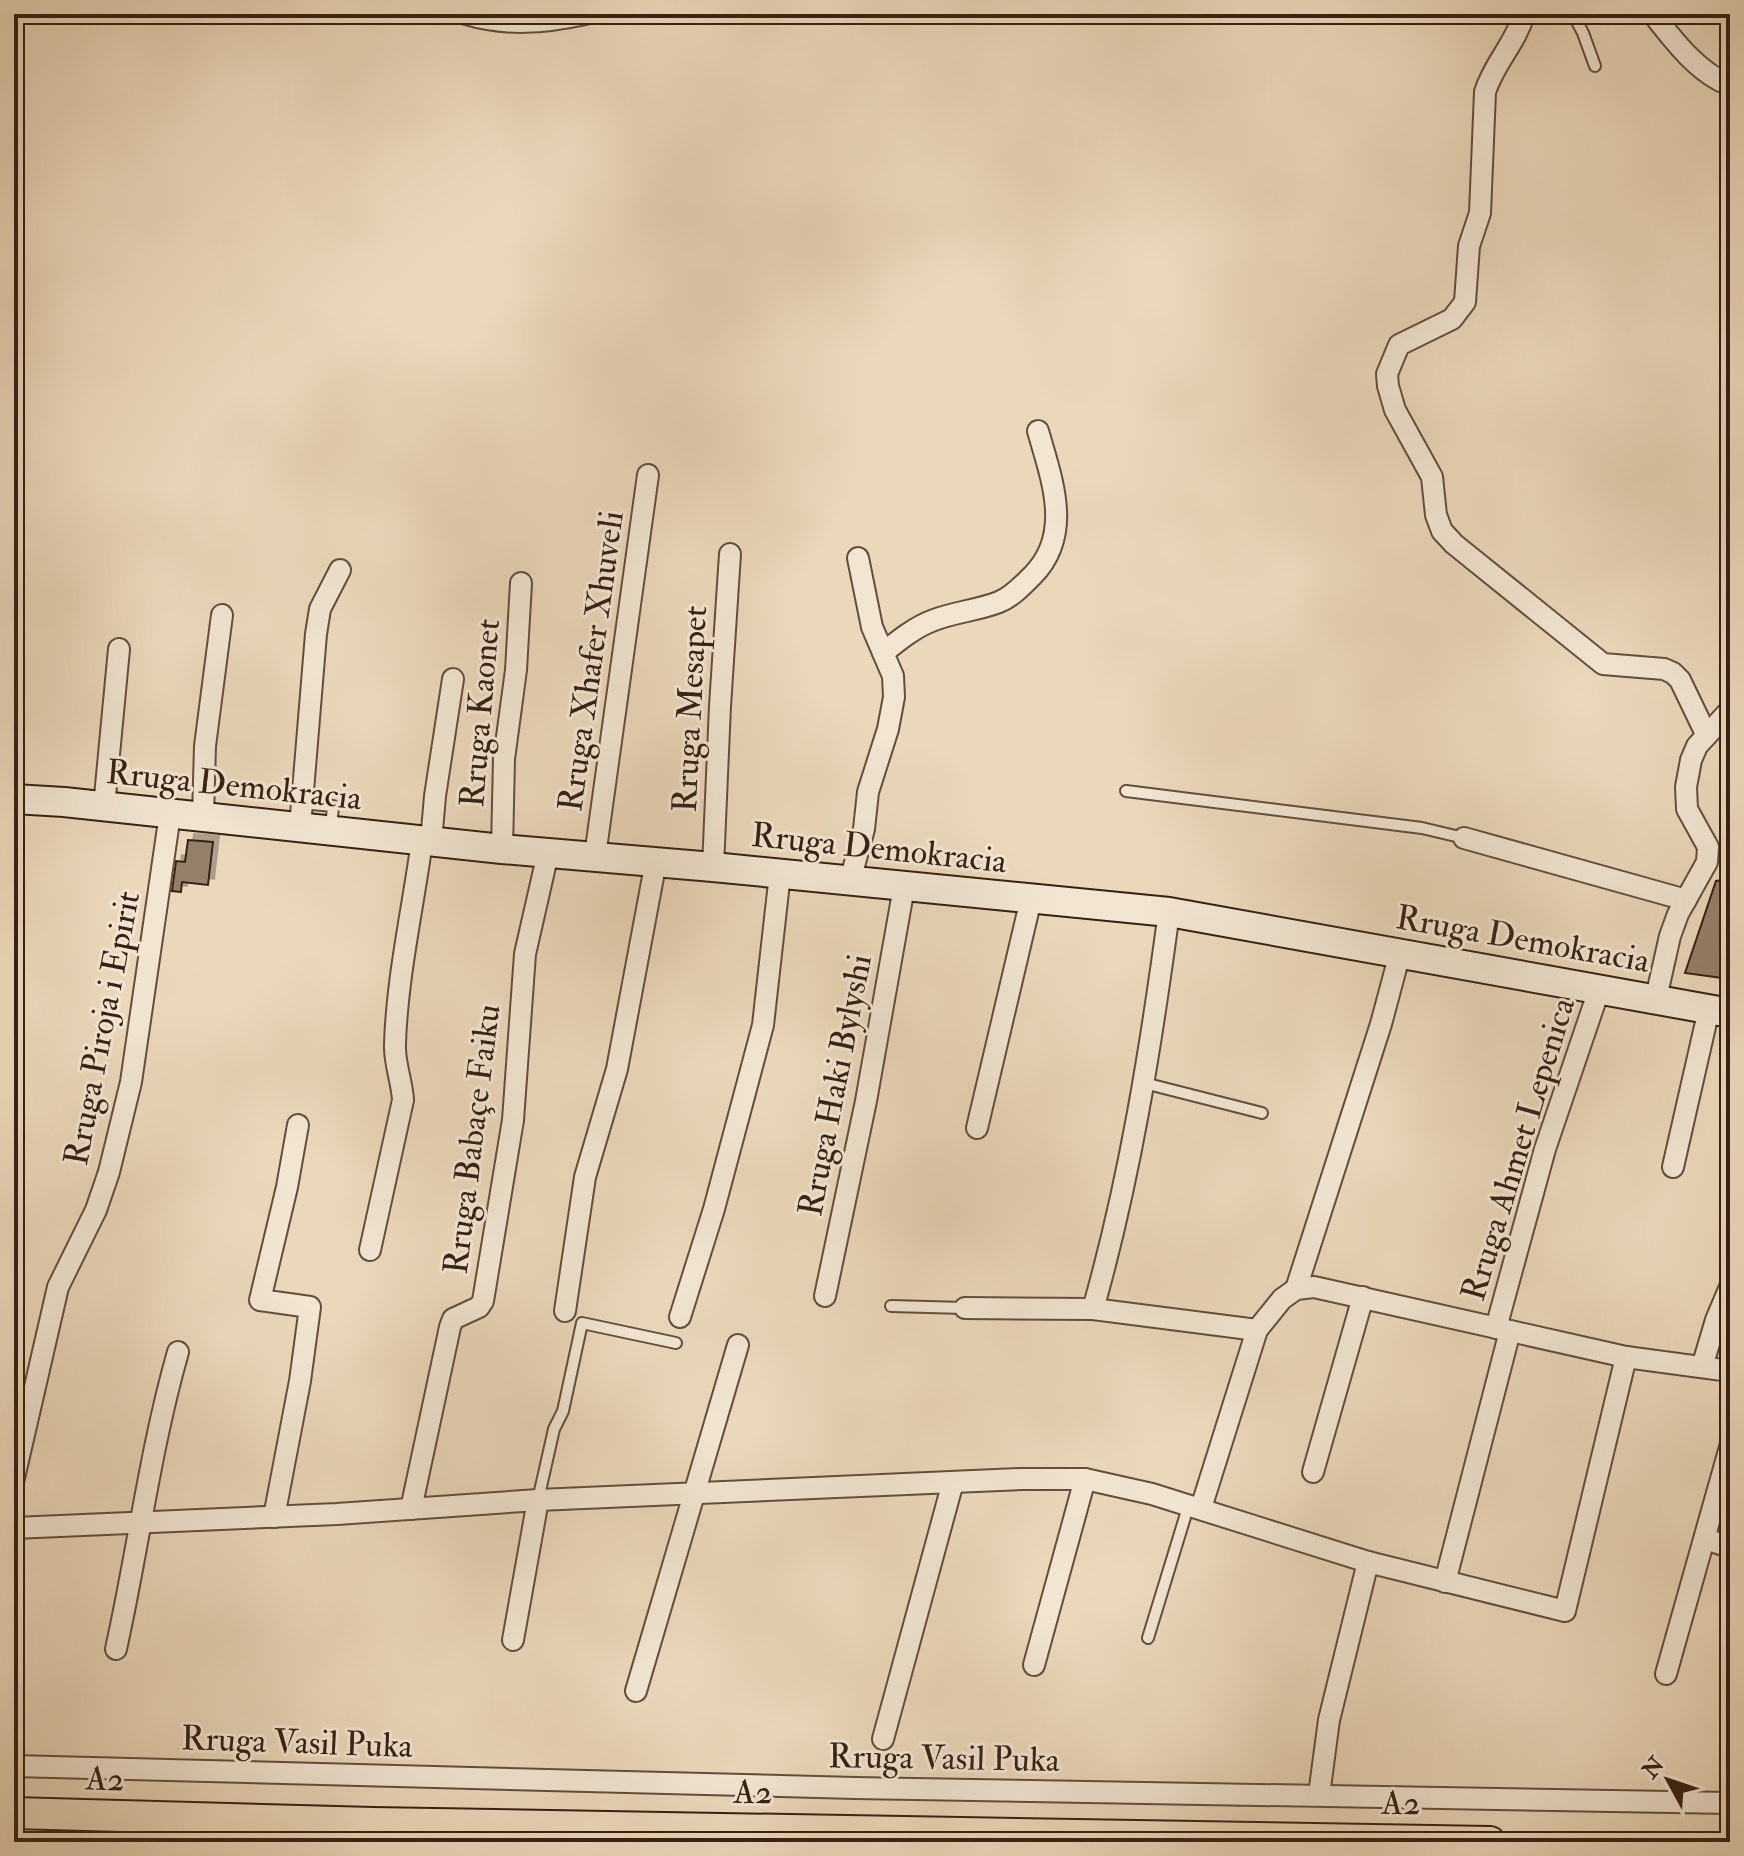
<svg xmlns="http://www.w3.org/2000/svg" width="1744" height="1856" viewBox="0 0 1744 1856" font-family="'IM FELL Double Pica',serif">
<defs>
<filter id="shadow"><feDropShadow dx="6" dy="-6" stdDeviation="0" flood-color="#0004"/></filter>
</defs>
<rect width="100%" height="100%" fill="#ebd8bb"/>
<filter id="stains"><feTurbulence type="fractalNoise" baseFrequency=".0025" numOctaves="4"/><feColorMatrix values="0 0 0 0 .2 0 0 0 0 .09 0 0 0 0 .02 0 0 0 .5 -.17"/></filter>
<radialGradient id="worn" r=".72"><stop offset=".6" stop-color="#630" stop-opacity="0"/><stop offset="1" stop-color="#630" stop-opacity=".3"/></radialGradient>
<g fill="#94806b" stroke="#362015" stroke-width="2" filter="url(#shadow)">
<polygon points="188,840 213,842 208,885 182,882 181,892 172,891 176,861 185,862"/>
<polygon points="1730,879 1730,979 1685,973 1716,881"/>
</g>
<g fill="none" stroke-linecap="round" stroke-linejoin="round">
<defs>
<g id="service">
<polyline points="1573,14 1583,33 1595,66"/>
<polyline points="1126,791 1422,828 1464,838"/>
<polyline points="301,803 333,806 331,828"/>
<polyline points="1144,1083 1262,1113"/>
<polyline points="891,1306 965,1308"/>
<polyline points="538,1500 554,1429 563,1411 582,1323 676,1343"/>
<polyline points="1148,1638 1189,1504"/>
</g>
<g id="minor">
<path d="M 466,14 C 506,26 544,23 585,14"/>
<path d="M 1524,14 C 1516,43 1494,63 1485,92 L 1480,213 L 1469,246 L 1465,302 L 1452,319 L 1399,345 L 1387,374 L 1388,386 L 1395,410 L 1432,477 L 1436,515 L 1442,531 L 1454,544 L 1603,664 L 1664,669 L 1673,673 L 1680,680 L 1706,734"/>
<path d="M 1653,14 C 1673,40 1699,74 1730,85"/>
<path d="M 883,653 C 899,640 915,627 934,620 C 955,612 979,610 999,602 C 1012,597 1023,585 1033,575 C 1073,534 1052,480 1038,431"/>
<polyline points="104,807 119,649"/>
<polyline points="203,817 205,746 222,615"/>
<polyline points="300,827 316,634 320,609 340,570"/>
<polyline points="1464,838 1686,900"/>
<polyline points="431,842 435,796 453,679"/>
<polyline points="502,849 504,759 516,670 521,583"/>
<polyline points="595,856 648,475"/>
<polyline points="713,867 720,706 730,554"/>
<polyline points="850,881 864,829 868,792 888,729 894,697 893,676 872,627 858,558"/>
<polyline points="1656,998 1670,936 1678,914 1707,862 1708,847 1687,809 1686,787 1691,760 1697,746 1730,710"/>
<polyline points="977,1128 1031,899"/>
<polyline points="1673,1167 1709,1009"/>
<path d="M 370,1250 L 403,1100 C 402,1081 394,1063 395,1044 C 397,977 413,908 422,841"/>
<polyline points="1296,1289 1381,1024 1400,953"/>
<polyline points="825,1296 866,1101 904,887"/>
<polyline points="965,1308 1093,1309 1257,1330"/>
<path d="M 1093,1309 C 1130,1179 1151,1046 1169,912"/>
<polyline points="565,1311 585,1177 617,1069 656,861"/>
<polyline points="680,1317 714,1209 763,1025 780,874"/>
<polyline points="1496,1328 1545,1149 1599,990"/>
<polyline points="1702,1367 1716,1320 1730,1287"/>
<polyline points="1313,1472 1363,1297"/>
<polyline points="14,1478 58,1287 96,1210 109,1172 131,1082 170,814"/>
<polyline points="1201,1508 1257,1330 1282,1299 1296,1289 1314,1287 1626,1357 1730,1371"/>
<polyline points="411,1509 450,1327 453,1319 479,1307 483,1301 513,1120 525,954 548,853"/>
<polyline points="274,1517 300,1381 310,1307 260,1300 287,1187 298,1125"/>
<polyline points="14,1528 337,1514 538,1500 1021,1479 1085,1479 1152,1494 1368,1562 1565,1611 1626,1357"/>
<polyline points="1705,1539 1730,1547"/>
<polyline points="1445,1582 1510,1331"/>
<polyline points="513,1640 538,1500"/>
<path d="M 116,1649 C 138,1550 150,1450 178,1352"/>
<polyline points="1034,1665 1085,1479"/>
<polyline points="1666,1674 1730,1447"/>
<polyline points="636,1691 738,1345"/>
<polyline points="883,1739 953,1482"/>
<polyline points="14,1766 855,1788 1730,1803"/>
<polyline points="1319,1795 1329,1720 1368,1562"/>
</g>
<polyline id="secondary" points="14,799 64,802 502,849 713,867 1169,912 1730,1013"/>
<polyline id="primary" points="14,1813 373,1823 1490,1842"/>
</defs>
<use href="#service" stroke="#634e3e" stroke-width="14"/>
<use href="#minor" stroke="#634e3e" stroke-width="24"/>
<use href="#secondary" stroke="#362015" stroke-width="32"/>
<use href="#primary" stroke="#362015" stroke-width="34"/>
<use href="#service" stroke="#f2e6d3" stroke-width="10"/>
<use href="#minor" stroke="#f2e6d3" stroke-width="20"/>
<use href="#secondary" stroke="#f2e6d3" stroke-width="28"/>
<use href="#primary" stroke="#ebd8bb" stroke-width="30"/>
</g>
<g text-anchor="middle" stroke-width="6" stroke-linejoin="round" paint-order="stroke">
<g font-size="34" fill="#362015" stroke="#f2e6d3">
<text transform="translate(590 661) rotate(-82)" y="12">Rruga Xhafer Xhuveli</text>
<text transform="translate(689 709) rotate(-87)" y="12">Rruga Mesapet</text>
<text transform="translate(479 713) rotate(-85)" y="12">Rruga Kaonet</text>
<text transform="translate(234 784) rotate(6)" y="12">Rruga Demokracia</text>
<text transform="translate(879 847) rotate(6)" y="12">Rruga Demokracia</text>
<text transform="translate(1523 938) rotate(10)" y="12">Rruga Demokracia</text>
<text transform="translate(101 1028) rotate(-79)" y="12">Rruga Piroja i Epirit</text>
<text transform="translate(834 1085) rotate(-79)" y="12">Rruga Haki Bylyshi</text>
<text transform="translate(471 1139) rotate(-83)" y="12">Rruga Babaçe Faiku</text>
<text transform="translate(1517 1149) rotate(-73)" y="12">Rruga Ahmet Lepenica</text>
<text transform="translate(297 1741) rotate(2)" y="12">Rruga Vasil Puka</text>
<text transform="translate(944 1757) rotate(1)" y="12">Rruga Vasil Puka</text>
<text transform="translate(105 1778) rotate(2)" y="12">A2</text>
<text transform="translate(753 1791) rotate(1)" y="12">A2</text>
<text transform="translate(1401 1802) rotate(1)" y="12">A2</text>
</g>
</g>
<rect width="1744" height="1856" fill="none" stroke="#ebd8bb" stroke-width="48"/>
<rect x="16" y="16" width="1712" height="1824" fill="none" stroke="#362015" stroke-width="4"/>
<rect x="24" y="24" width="1696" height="1808" fill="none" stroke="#362015" stroke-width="2"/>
<g transform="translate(1668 1780) rotate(310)" stroke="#f2e6d3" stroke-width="6" paint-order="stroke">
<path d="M0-6L14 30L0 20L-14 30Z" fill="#362015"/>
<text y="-12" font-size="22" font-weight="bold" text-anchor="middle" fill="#362015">N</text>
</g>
<rect width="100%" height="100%" filter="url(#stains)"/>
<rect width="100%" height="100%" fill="url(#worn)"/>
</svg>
